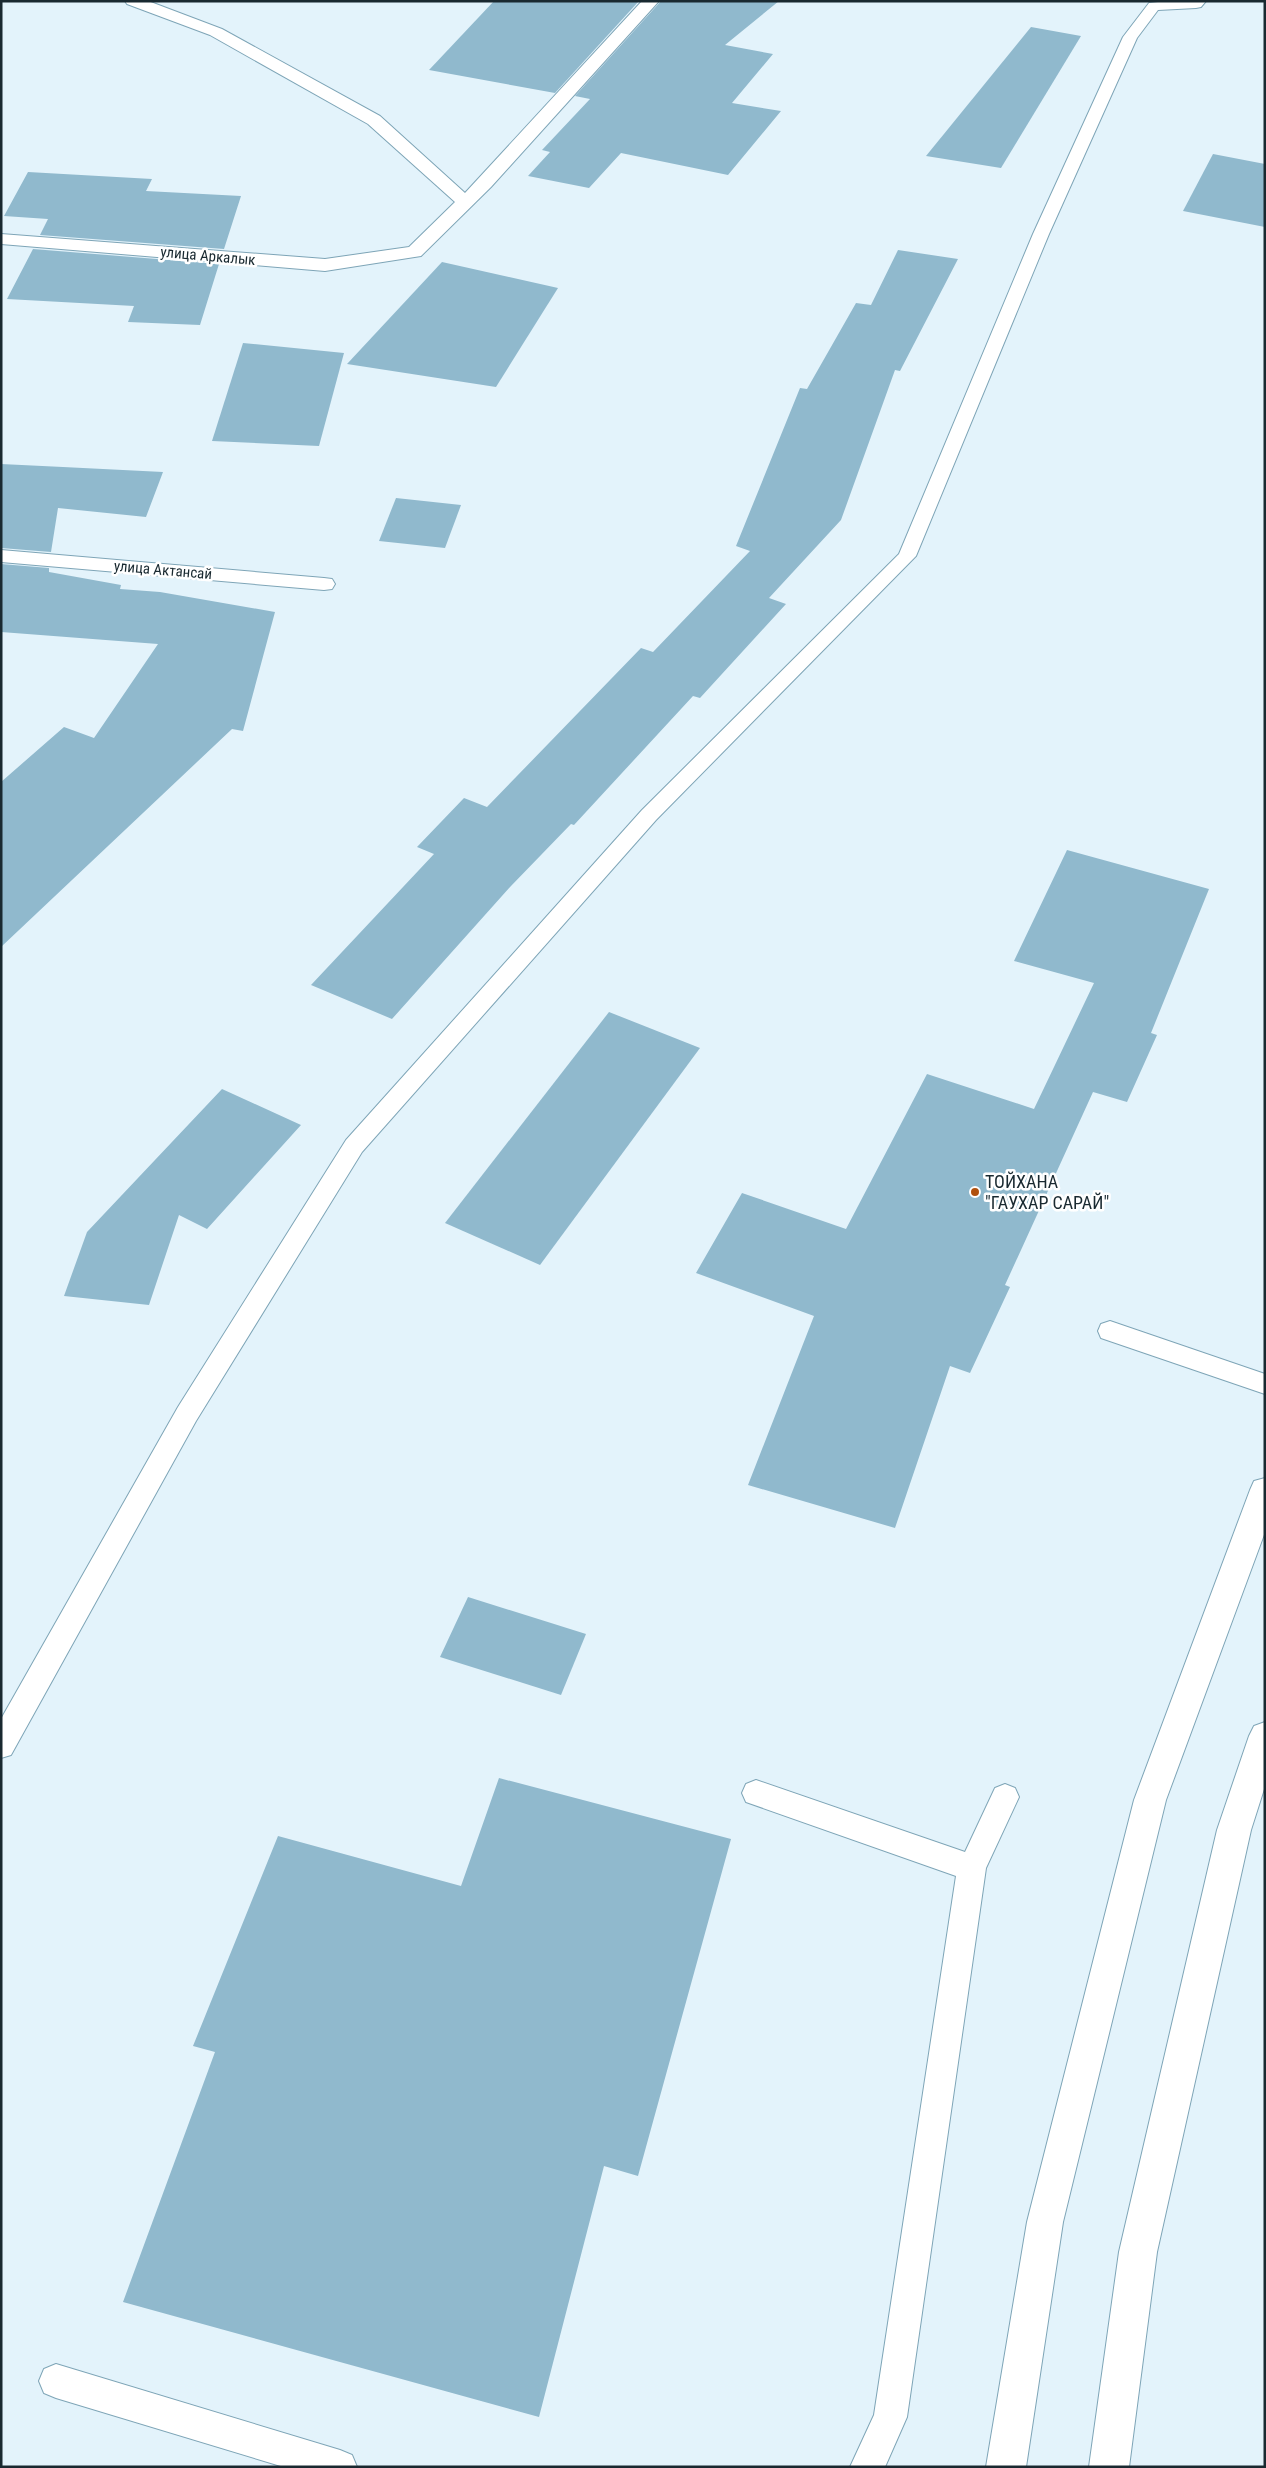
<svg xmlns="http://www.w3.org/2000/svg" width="1266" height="2468" viewBox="0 0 1266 2468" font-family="'Roboto Condensed',sans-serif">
<rect width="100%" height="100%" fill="#e3f3fb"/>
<g fill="#90b9cd">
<polygon points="494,1 639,1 555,93 429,70"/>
<polygon points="661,1 779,1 725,45 773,54 732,103 781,111 728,175 621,153 589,188 528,176 550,152 542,150 590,99 575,96"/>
<polygon points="1031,27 1081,36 1001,168 926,156"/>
<polygon points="1213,154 1265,164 1265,227 1183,211"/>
<polygon points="28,172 152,179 146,191 241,196 224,249 40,235 48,219 4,216"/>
<polygon points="33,249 219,264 200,325 128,322 134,306 7,299"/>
<polygon points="898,250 958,259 900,371 895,370 841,520 769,598 786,604 700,698 693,696 574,825 571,824 511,886 392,1019 311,985 434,854 417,847 464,798 487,807 641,648 653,652 750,551 736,546 800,388 807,389 856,303 871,305"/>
<polygon points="442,262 558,288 496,387 347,364"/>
<polygon points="243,343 344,353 319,446 212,441"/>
<polygon points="1,464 63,467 163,472 146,517 58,508 51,552 1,548"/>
<polygon points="396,498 461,505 445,548 379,541"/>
<polygon points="1,564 49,568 49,572 121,585 120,589 160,592 275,612 243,731 232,729 1,947 1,782 64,727 94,738 158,644 1,632"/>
<polygon points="1067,850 1209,889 1151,1033 1157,1035 1127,1102 1093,1092 1005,1285 1010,1287 970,1373 950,1366 895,1528 748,1485 814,1316 696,1273 742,1193 846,1229 927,1074 1034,1109 1094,983 1014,961"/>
<polygon points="609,1012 700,1048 540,1265 445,1223"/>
<polygon points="222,1089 301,1125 207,1229 179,1215 149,1305 64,1296 87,1232"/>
<polygon points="468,1597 586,1634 561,1695 440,1657"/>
<polygon points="499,1778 731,1839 638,2176 604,2166 539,2417 123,2302 215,2052 193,2046 278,1836 461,1886"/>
</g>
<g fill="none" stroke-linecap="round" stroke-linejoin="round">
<defs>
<g id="service">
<polygon points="1167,1 1206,1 1201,7 1196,8 1158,10 1137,38 1049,234 916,556 656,820 362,1152 196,1421 11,1755 1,1758 1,1719 178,1407 346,1140 642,810 899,554 1033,234 1123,37 1149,3"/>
<polygon points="1110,1321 1265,1374 1265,1394 1101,1338 1098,1331 1101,1324"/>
<polygon points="756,1780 965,1852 995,1788 1005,1784 1015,1788 1019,1797 986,1868 907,2417 885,2467 850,2467 874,2415 956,1876 746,1802 742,1793 746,1784"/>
<polygon points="56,2364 340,2450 352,2455 357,2467 284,2467 56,2398 44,2393 39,2381 44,2369"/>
</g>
<g id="minor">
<polygon points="125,1 148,1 222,29 380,116 465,193 642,1 659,1 491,187 421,256 325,271 1,244 1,234 325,259 409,247 455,202 368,124 210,35 127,4"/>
<polygon points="1,550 324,578 332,579 335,584 332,589 324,590 1,562"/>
</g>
<g id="trunk">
<polygon points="1265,1478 1265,1532 1166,1800 1063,2222 1026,2467 986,2467 1027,2222 1134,1800 1250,1490 1254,1481"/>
<polygon points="1265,1722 1265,1786 1251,1830 1157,2252 1129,2467 1089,2467 1119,2252 1217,1830 1249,1736 1254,1726"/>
</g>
</defs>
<use href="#service" stroke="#7ea5b7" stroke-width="2"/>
<use href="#minor" stroke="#7ea5b7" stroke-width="2"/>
<use href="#trunk" stroke="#7ea5b7" stroke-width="2"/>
<use href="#service" fill="#fff" fill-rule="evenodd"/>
<use href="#minor" fill="#fff" fill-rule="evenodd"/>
<use href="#trunk" fill="#fff" fill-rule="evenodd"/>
</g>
<circle fill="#b0500d" stroke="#fff" stroke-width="2" cx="975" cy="1192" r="5"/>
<g text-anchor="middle" stroke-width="5" stroke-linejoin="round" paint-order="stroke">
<g font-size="15" fill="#192930" stroke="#fff">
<text transform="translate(208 256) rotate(5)" y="5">улица Аркалык</text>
<text transform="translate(163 570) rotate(5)" y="5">улица Актансай</text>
</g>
<g font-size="18" fill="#192930" stroke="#fff" text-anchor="start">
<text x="985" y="1188">ТОЙХАНА<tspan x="985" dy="21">"ГАУХАР САРАЙ"</tspan></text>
</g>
</g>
<rect width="1266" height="2468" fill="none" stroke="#192930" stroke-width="5"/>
</svg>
